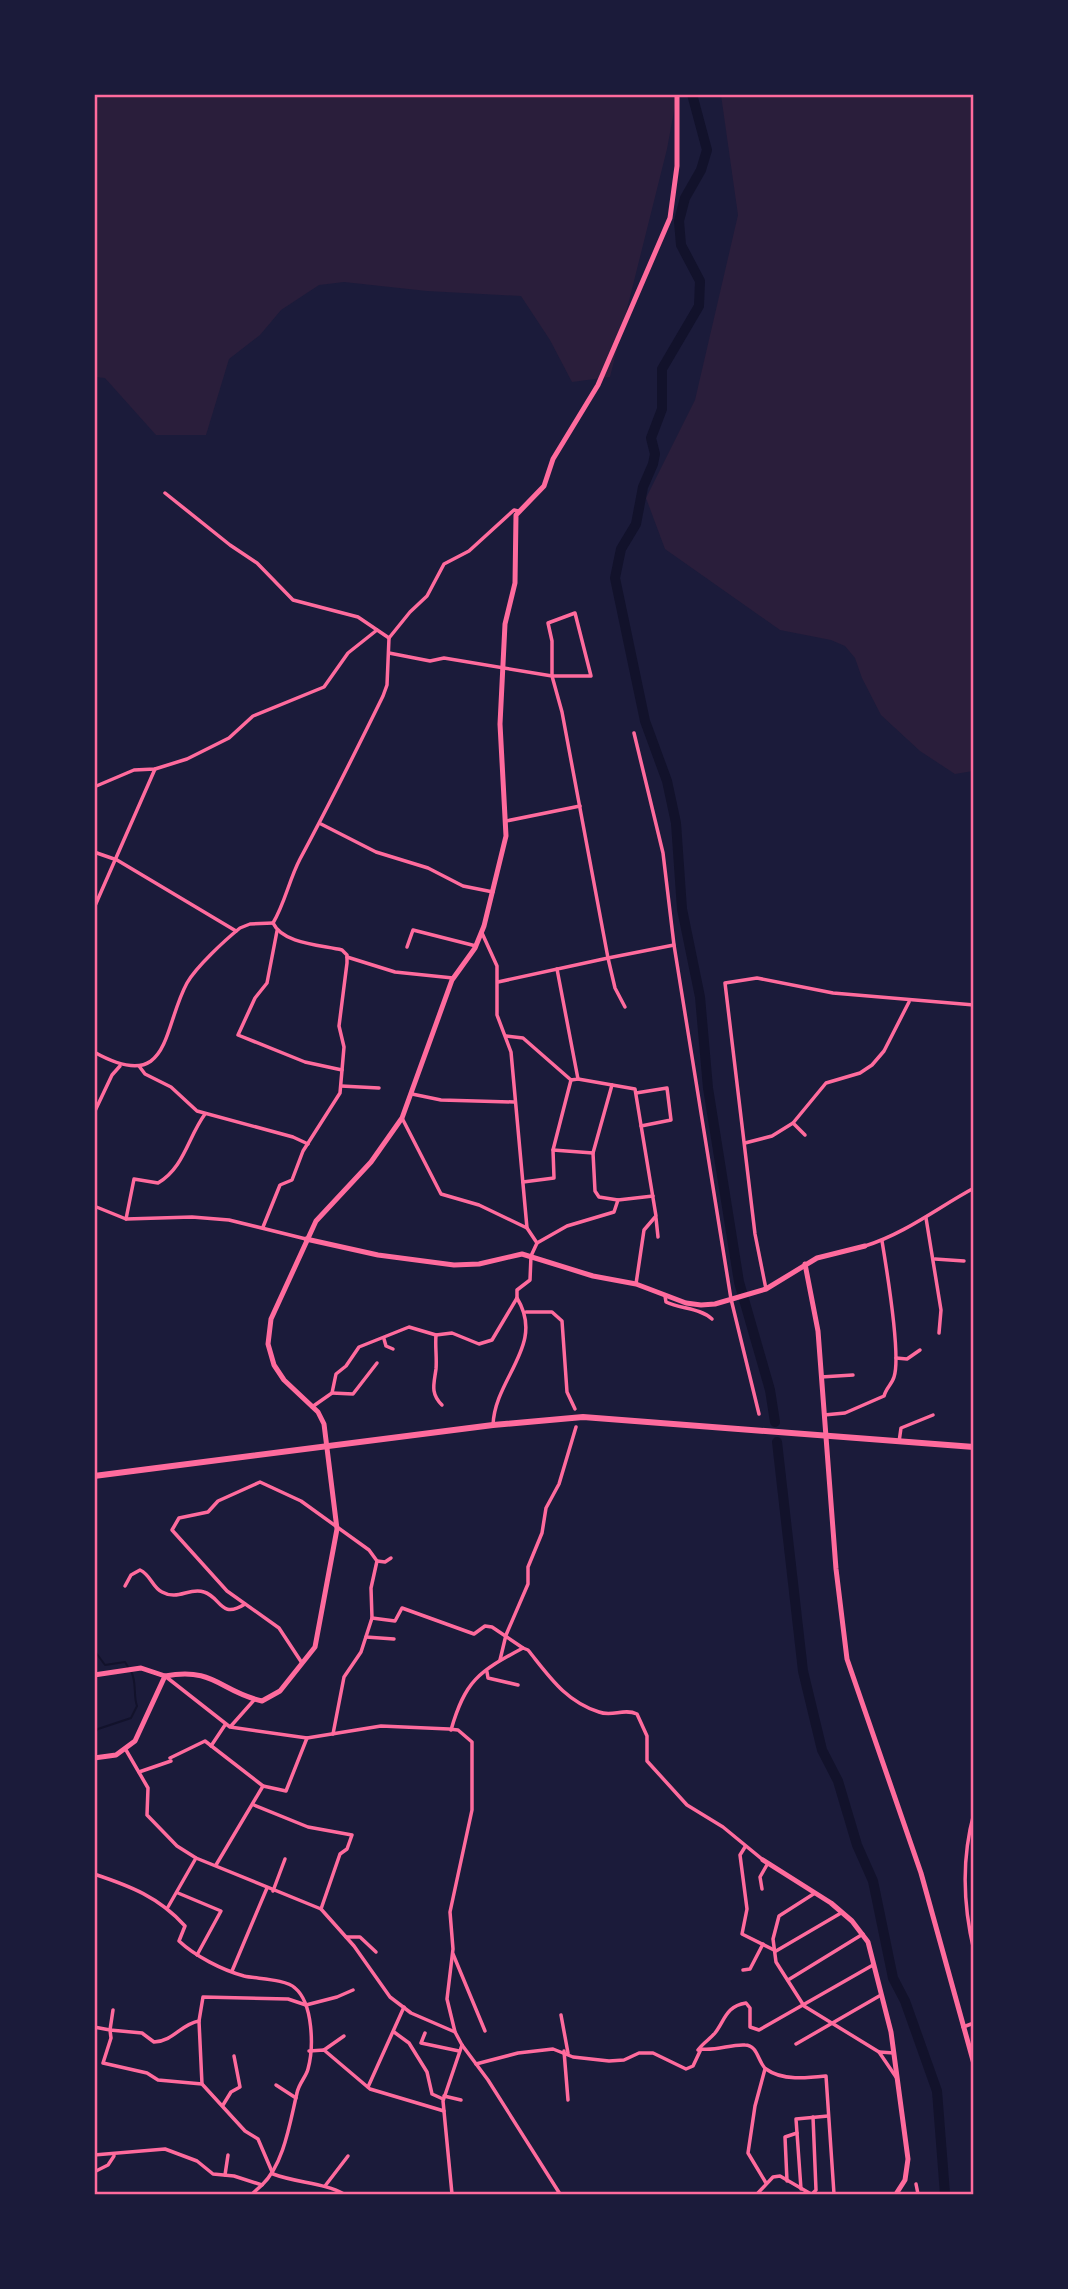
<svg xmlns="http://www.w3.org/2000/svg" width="1068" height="2289" viewBox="0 0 1068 2289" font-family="'Titillium Web',sans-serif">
<rect width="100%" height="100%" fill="#1b1b3a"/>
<g fill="#2a1e3b">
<polygon points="94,95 677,95 667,149 610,377 572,382 550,340 521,296 427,291 344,282 319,285 281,310 260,335 229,359 206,435 156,435 105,378 95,377"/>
<polygon points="721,95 973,95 973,771 955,774 920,751 881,715 862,678 855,658 845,646 831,640 780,630 665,549 646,498 695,400 738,215"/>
</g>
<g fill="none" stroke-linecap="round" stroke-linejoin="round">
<g stroke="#12122b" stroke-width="2">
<polyline points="94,1650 105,1665 125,1662 128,1667"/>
<path d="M 94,1734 L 98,1729 L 131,1718 L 137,1706 C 133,1695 137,1682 131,1671"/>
</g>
<g stroke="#12122b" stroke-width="10">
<polyline points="692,94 707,150 701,170 685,198 679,221 681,245 700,281 699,306 662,369 662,409 651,438 655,454 653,464 643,487 636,524 621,549 615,578 645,721 667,781 676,823 682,909 700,997 708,1088 739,1282 770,1390 775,1422"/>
<polyline points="777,1442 803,1671 822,1750 838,1781 857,1845 873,1881 893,1978 905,2001 937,2091 945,2194"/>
</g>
<g stroke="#ff6b9d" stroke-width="3.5">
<polyline points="165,493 230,545 257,563 293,600 358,617 389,638"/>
<polygon points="575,613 591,676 552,676 552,641 548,623"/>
<polyline points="389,653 430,661 444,658 552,676 562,712 608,958 498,982"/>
<polyline points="634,733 663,853 674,945 731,1299 759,1414"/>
<polyline points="94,787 134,770 155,769 187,759 229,738 253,716 324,687 348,653 377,630"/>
<polyline points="506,821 580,806"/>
<polyline points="321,824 376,852 428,868 463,886 493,892"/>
<polyline points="94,852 117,860 236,931"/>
<polyline points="94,908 155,769"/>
<path d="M 273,923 C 285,903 289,880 300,859 C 329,805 356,751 383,696 L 387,685 L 389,638 L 410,612 L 427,596 L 444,564 L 469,551 L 514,510 L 518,511"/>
<polyline points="277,931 267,983 255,998 238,1035 305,1062 342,1070"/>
<polyline points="407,947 413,930 476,946"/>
<polyline points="347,957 395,972 453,978"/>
<polyline points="625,1007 615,988 608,958 674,945"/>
<polyline points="506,1036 523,1038 571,1080 578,1079 557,969"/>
<path d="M 94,1052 C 171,1095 162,1029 187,983 C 196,967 225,940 240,928 L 250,924 L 273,923"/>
<polyline points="139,1066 145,1074 171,1087 197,1111 293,1137 308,1144"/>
<polyline points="578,1079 635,1089 656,1216 644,1230 636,1284"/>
<polyline points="341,1086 379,1088"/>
<polyline points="636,1093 667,1088 671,1120 641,1126"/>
<polyline points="412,1094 441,1100 514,1102"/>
<polyline points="94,1113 112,1075 120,1066"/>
<polyline points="402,1118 441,1194 479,1205 527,1228"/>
<polyline points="793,1123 805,1135"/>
<polyline points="745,1143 772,1136 793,1123 826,1083 860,1073 872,1065 884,1051 909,1002"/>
<polyline points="553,1150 593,1153 612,1085"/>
<polyline points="593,1153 595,1191 599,1197 618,1200"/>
<polyline points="523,1182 554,1178 553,1150 571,1080"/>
<polyline points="94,1206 126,1219 192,1217 229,1220 306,1239"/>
<polyline points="656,1218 658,1237"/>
<polyline points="926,1218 941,1310 939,1333"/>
<path d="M 126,1219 L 134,1179 L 158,1183 C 184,1168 188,1137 205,1114"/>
<path d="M 263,1227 L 280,1185 L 292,1180 L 303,1151 L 340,1093 L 344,1047 L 339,1026 L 347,963 L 347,955 L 342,950 C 321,945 283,944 273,923"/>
<polyline points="537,1243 567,1226 614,1212 618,1200 653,1196"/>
<path d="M 865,1246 C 906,1233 937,1208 974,1188"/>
<polyline points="935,1259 964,1261"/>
<polyline points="766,1289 755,1234 725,983 757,978 833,993 974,1005"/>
<path d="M 665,1296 L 666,1302 C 681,1309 700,1308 712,1319"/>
<polyline points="526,1312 552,1312 562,1321 567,1392 575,1409"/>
<path d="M 436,1335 C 435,1347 437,1358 436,1369 C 434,1384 430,1393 442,1405"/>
<polyline points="384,1339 386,1346 393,1349"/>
<polyline points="896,1358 907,1359 920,1350"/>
<polyline points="821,1377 853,1375"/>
<polyline points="332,1393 353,1394 377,1363"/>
<polyline points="312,1407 332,1393 336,1374 346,1366 359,1347 409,1327 436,1335 452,1333 479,1344 492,1340 517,1298 517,1290 530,1280 531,1256 537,1243 527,1228 511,1052 497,1015 497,966 482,933"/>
<path d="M 824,1415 L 845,1413 L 884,1396 C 886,1388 892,1384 894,1377 C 901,1357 886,1265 882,1241"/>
<path d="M 493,1425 C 495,1377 546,1345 517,1298"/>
<polyline points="899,1442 901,1428 933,1415"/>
<polyline points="377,1561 385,1562 391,1558"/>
<path d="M 125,1586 L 131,1575 L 140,1570 C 151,1575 152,1587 162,1592 C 178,1601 189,1587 204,1592 C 221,1597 220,1620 245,1604"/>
<polyline points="372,1618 395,1621 402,1608 474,1634 485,1626 492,1627 523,1648"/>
<polyline points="366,1637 394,1639"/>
<polyline points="500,1660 506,1635 528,1584 528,1567 542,1533 546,1508 559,1484 576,1427"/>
<polyline points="302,1663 279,1628 227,1591 172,1530 179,1518 208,1512 218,1501 260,1482 301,1501 369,1550 377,1561 371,1588 372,1618 361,1652 344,1677 333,1734"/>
<polyline points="487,1672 488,1678 518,1685"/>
<polyline points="165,1676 230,1727 307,1738 381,1726 449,1729 458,1730 472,1742 472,1810 450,1912 453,1949 447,1999 455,2032 462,2045 488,2080 560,2194"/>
<polyline points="231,1726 255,1699"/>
<path d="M 451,1730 C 465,1681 478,1672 523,1648 L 528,1650 C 549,1676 565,1701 599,1712 C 612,1717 624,1708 637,1714 L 647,1736 L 647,1761 L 687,1805 L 723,1827 L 763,1860"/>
<polyline points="211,1746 225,1725"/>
<polyline points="126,1750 148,1788 147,1815 177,1846 196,1858 321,1909 354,1946 390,1997 411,2013 455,2032"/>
<polyline points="170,1758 205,1741 263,1786 286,1791 307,1738"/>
<polyline points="139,1772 171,1761"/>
<polyline points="254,1805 308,1827 352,1835 347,1849 340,1854 321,1909"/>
<path d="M 974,1813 C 961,1860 963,1905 974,1951"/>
<polyline points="745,1847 740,1855 747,1909 742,1934 776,1951 841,1913"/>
<polyline points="216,1865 263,1786"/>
<path d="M 94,1874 C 130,1886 159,1897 185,1926 L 179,1941 C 195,1956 222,1970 244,1976 C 257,1979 286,1979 295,1988 C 313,2003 314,2047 308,2069 C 306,2077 299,2083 297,2093 C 290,2122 284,2164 262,2185 L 234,2176 L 213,2174 L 197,2161 L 165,2149 L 94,2155"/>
<polyline points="762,1889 760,1877 768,1863"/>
<polyline points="273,1891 285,1859"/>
<polyline points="178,1893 221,1911 197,1955"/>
<polyline points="815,1893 779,1916 773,1939 776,1962 804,2006 879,2052 896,2077"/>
<polyline points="168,1907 196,1858"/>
<polyline points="346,1937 360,1937 376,1952"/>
<polyline points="453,1954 485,2031"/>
<polyline points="743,1970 750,1969 763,1944"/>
<polyline points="232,1971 267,1888"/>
<polyline points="788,1980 863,1934"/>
<path d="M 113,2010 L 110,2030 L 142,2033 L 154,2042 C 174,2041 181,2024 199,2021"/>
<polyline points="561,2015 568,2053"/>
<path d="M 94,2027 L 110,2030 L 111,2038 L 103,2063 L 147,2073 L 158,2080 L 202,2084 L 245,2131 L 258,2139 L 273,2174 C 297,2183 325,2183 344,2194"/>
<polyline points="963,2027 974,2023"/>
<polyline points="394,2032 409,2043 427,2072 432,2094 443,2099"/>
<polyline points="425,2033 421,2043 459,2051"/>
<polyline points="796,2044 881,1995"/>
<polyline points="324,2050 344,2036"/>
<path d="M 698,2050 C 703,2043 710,2039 715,2033 C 725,2020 726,2006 746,2003 L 750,2008 L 750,2027 L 759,2030 L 873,1965"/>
<polyline points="309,2051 324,2050 370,2089 444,2111"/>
<polyline points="564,2051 568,2100"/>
<polyline points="879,2052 894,2053"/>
<path d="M 476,2064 L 518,2053 L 553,2049 L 573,2057 L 609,2061 L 624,2060 L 639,2053 L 653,2053 L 686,2069 L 693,2066 L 701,2049 C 717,2051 731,2044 745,2045 C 758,2045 758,2063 766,2069 C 782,2081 808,2078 826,2076 L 834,2194"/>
<polyline points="765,2069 755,2106 748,2153 766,2183"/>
<polyline points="202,2084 199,2021 203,1997 288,1999 306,2005 337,1997 353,1990"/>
<polyline points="276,2085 296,2098"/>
<polyline points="368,2087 404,2007"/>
<polyline points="444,2096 461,2100"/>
<polyline points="223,2105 231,2092 240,2087 234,2056"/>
<polyline points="94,2172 108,2165 114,2156"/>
<polyline points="225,2175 228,2155"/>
<polyline points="787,2181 785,2137 797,2133"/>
<polyline points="916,2184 918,2194"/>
<polyline points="325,2186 348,2156"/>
<polyline points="801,2189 796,2119 828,2116"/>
<polyline points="252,2194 262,2185"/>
<polyline points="452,2194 443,2101 462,2045"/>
<polyline points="757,2194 773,2177 780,2176 811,2194"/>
<polyline points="812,2194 816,2190 813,2117"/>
</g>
<g stroke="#ff6b9d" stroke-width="5">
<polyline points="306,1239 378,1255 454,1265 479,1264 522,1254 593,1276 636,1284 686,1303 701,1305 715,1304 766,1289 817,1258 865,1246"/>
<polyline points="805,1264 818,1331 836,1569 847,1659 921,1873 974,2064"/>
<polyline points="763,1860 831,1903 852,1921 868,1942 891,2032 908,2159 905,2180 896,2194"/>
</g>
<g stroke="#ff6b9d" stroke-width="5">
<polyline points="94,1675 141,1668 165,1676"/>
<path d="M 94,1758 L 116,1755 L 135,1741 L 165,1676 C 215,1667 219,1691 262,1701 L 280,1691 L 315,1647 L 337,1529 L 324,1424 L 318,1412 L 284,1380 L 274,1365 L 268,1344 L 271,1319 L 316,1221 L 371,1162 L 402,1118 L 452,980 L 475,948 L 484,926 L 506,836 L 500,724 L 505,624 L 515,583 L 516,515 L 544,486 L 553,459 L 598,385 L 670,218 L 677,166 L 677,94"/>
</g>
<polyline stroke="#ff6b9d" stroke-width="6" points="94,1476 493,1425 583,1417 974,1447"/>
</g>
<rect width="1068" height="2289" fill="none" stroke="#1b1b3a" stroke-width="192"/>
<rect x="96" y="96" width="876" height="2097" fill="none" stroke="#ff6b9d" stroke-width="2.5"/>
</svg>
